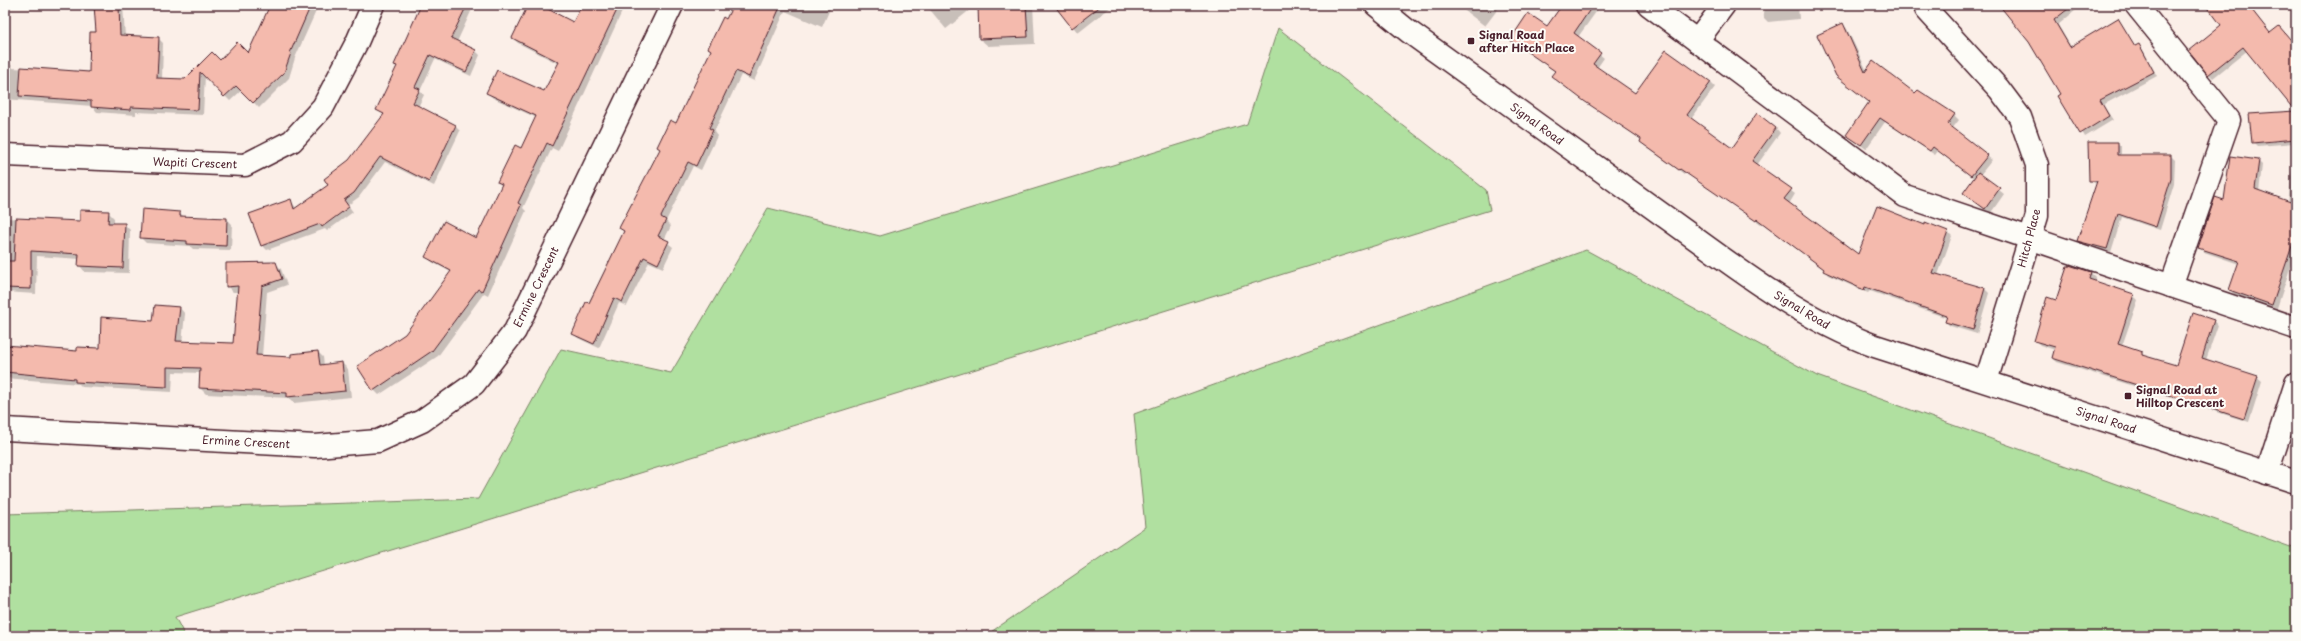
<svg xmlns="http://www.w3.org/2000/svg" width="2301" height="641" viewBox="0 0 2301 641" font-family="'Playpen Sans',sans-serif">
<rect width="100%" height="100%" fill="#fbefe8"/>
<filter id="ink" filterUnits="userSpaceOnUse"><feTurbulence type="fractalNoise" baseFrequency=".025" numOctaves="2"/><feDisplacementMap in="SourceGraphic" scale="8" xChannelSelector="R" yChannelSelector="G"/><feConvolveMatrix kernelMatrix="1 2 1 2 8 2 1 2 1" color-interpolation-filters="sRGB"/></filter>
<g filter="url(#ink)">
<g fill="#b0e0a0" stroke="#7d8066">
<polygon points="1278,28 1486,190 1490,210 175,617 185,636 5,636 5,514 478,499 561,349 671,373 768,208 880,236 1247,124"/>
<polygon points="1586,250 1817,376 2296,549 2296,636 985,636 1145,527 1134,414"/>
</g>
<g fill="#0003">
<polygon points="95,5 123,5 125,37 158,38 163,43 162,79 185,80 220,61 249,55 271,5 323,5 320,10 317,9 295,58 289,78 259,108 242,90 230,101 205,76 203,115 136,112 136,115 97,112 92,106 5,99 5,60 8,60 13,68 90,73 97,33"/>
<polygon points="421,5 474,5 457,42 475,50 480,55 471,76 435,59 420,91 424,95 418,107 455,126 460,131 434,186 385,162 359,197 348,205 353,212 327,231 325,229 267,250 262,245 290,200 296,208 330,185 350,161 384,115 377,110 398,67 395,64"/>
<polygon points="529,5 538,5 574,23 583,5 625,5 558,151 552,148 523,208 526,211 488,295 484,293 438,356 379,395 374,390 405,335 451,272 432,262 427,257 476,239 502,186 498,182 522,150 537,118 493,98 488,93 545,92 559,64 518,43 513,38"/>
<polygon points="734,5 827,5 830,9 822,27 785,11 754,81 741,75 714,132 717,136 701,170 693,166 666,221 671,226 664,240 673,247 663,268 649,262 627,306 619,303 599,348 578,338 573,333 624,232 620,228 677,124"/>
<polygon points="926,5 976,5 946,29"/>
<polygon points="979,5 1033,5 1035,44 988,46 980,39"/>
<polygon points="1056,5 1110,5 1111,7 1078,33"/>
<polygon points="1457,5 1501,5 1485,26"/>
<polygon points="1563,5 1601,5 1578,37 1604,58 1597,68 1635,94 1710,82 1715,87 1691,119 1732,149 1757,115 1776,128 1780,133 1757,165 1795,194 1789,204 1859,256 1925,226 1947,231 1952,236 1938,275 1985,289 1989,293 1977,334 1950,326 1946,322 1947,318 1870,291 1868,293 1828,275 1824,269 1762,223 1761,224 1685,172 1684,174 1645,146 1642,140 1557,81 1553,76 1556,72 1511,40 1548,28"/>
<polygon points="1763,5 1798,5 1799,19 1768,22 1764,18"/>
<polygon points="1817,5 1846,5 1844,12"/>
<polygon points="2001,5 2082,5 2058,25 2071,47 2118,19 2136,47 2139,45 2143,50 2157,76 2103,105 2113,120 2085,137 2030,41"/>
<polygon points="2207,5 2256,5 2251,9 2270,34 2296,47 2296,110 2248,50 2213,78 2209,74 2223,25"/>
<polygon points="1843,24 1847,29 1867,71 1954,115 1959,120 1952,129 1992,160 1980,175 2004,194 1990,214 1964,193 1975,179 1938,151 1935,155 1885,122 1866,149 1847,135 1870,102 1836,76"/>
<polygon points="2296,111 2296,250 2277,308 2234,294 2230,290 2239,264 2204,252 2200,247 2225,201 2258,161 2262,165 2259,192 2288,203 2295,143 2257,146 2253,142"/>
<polygon points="2117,143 2121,146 2121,156 2171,156 2175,160 2174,184 2160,230 2122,217 2111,252 2104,250 2103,252 2082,245 2078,241 2097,184 2090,181"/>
<polygon points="5,209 7,211 7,218 81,222 108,212 114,218 114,224 124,224 130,230 129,273 85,272 80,266 80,259 37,256 36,294 5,292"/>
<polygon points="180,213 184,217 227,219 232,224 231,250 193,249 190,246 146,243 141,238"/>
<polygon points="275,263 281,269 287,285 267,292 262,356 292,358 318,352 323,357 324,365 342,363 348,369 351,397 294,403 289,398 206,394 200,388 201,373 173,372 172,392 82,387 79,384 5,378 5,345 78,352 100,349 180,308 185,314 182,343 234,344 239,292 233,292 227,286"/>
<polygon points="2070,266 2091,273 2095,277 2094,282 2133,295 2138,300 2122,346 2142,353 2145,357 2177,367 2213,321 2218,325 2206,360 2257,377 2262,381 2249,422 2057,362 2053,358 2055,350 2040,345 2036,341 2056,301"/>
</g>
<g fill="#f4baad" stroke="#4a1f2b">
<polygon points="94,5 119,5 120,35 159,37 157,78 185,79 212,52 220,60 237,42 248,53 270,5 311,5 290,53 291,53 284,73 253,103 236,86 224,97 200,72 198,110 131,107 131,110 91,107 91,101 19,96 21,67 89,72 90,32 96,32"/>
<polygon points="421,5 467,5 451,38 476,50 466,72 430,55 415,87 420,89 413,103 456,125 429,182 380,157 354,193 344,200 349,207 322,227 320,224 261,246 249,214 291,199 294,209 328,185 324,179 349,160 384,114 376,110 397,66 394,65"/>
<polygon points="528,5 540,5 573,22 582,5 606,5 617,10 552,146 547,143 518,203 521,205 482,291 478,289 432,351 373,391 357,366 405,334 451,271 425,257 444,221 476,238 502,184 497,182 515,145 521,148 536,116 486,93 497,70 544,91 559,62 512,38"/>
<polygon points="733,5 781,5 749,77 736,71 709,128 713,130 696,166 688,162 661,217 666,220 658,236 669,241 658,264 644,257 622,302 614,298 594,344 572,334 586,302 589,303 624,231 619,228 660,149 657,147 670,120 676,123 711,50 708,48 723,17 726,19"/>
<polygon points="978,5 1026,5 1028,37 979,39"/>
<polygon points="1054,5 1102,5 1072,28"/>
<polygon points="1562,5 1593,5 1574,33 1601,53 1593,64 1635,93 1666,50 1711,82 1687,115 1732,148 1757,113 1776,128 1752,161 1792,189 1784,199 1858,254 1877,206 1925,225 1925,222 1948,231 1933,273 1985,288 1973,330 1945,322 1947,316 1865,287 1864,290 1823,271 1824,269 1757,219 1756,221 1680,169 1679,170 1640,142 1641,139 1584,101 1551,76 1555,71 1510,40 1528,13 1547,26"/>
<polygon points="1999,5 2073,5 2054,20 2070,47 2118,18 2135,46 2139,44 2154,72 2100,100 2109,116 2080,134 2057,96 2060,94 2029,42"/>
<polygon points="2206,5 2248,5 2270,33 2279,26 2296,46 2296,139 2252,143 2249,114 2295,111 2243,47 2208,75 2189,51 2221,25"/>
<polygon points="1843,23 1865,72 1873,61 1915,93 1918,90 1955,114 1948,124 1988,155 1971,176 1933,147 1930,151 1880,118 1861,145 1846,135 1869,102 1836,76 1817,35"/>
<polygon points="2088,142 2118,142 2118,155 2171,155 2171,179 2156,227 2118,214 2107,249 2077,241 2097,181 2089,181"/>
<polygon points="2230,156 2259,160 2255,189 2296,204 2296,244 2293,243 2272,305 2229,290 2239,261 2198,248 2215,197 2224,200"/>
<polygon points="1978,172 2000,188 1985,209 1963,193"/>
<polygon points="142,209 180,212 180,216 227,218 226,246 187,244 187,241 140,238"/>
<polygon points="80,210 109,211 108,223 125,223 123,268 78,266 79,254 31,251 31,289 5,288 5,261 14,261 16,218 80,221"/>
<polygon points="276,262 282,279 262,286 256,355 291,357 291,354 318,351 320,365 342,362 345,391 287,397 287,393 199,388 200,368 167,367 167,387 75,382 75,379 5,372 5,345 77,351 77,347 100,348 101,317 153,321 155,305 180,307 176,341 233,343 238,286 226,287 226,263"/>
<polygon points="2069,265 2091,272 2089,279 2134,294 2118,344 2142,352 2142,355 2176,365 2193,313 2214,320 2202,358 2258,376 2244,419 2052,358 2055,347 2034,341 2047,297 2056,300 2067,267 2069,267"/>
</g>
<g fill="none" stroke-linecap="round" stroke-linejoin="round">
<defs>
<g id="minor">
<path d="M 1376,5 L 1408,31 C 1492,92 1576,153 1660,213 C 1729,262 1795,316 1875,346 L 2296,482"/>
<polyline points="1649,5 1905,196 2296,328"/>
<polyline points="2136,5 2229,120 2171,286"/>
<polyline points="1926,9 1999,89 2020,117 2037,165 2037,216 1986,381"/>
<polyline points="1697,41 1724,5"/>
<polyline points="5,155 245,165 292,141 323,107 357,42 373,5"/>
<polyline points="5,429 315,446 378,441 422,421 474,384 515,331 672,5"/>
<polyline points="2267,473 2296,383"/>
</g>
</defs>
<use href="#minor" stroke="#4a1f2b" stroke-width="25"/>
<use href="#minor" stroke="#fdfcf7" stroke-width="22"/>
</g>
</g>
<g fill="#4a1f2b" stroke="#fdfcf7" stroke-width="1.5">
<rect x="1467" y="37" width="8" height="8" rx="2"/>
<rect x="2124" y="392" width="8" height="8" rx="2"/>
</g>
<g text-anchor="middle" stroke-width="4" stroke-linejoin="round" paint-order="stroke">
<g font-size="11" font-weight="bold" fill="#4a1f2b" stroke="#fdfcf7" text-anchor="start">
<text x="1479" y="39">Signal Road<tspan x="1479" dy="13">after Hitch Place</tspan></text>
<text x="2136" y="394">Signal Road at<tspan x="2136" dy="13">Hilltop Crescent</tspan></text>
</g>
<g font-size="11" fill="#4a1f2b" stroke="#fdfcf7">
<text transform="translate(1537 124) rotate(36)" y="4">Signal Road</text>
<text transform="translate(195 163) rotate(2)" y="4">Wapiti Crescent</text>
<text transform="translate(2029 238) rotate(-75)" y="4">Hitch Place</text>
<text transform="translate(536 287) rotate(-64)" y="4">Ermine Crescent</text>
<text transform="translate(1802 310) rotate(31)" y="4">Signal Road</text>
<text transform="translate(2106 420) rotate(18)" y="4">Signal Road</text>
<text transform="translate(246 442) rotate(3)" y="4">Ermine Crescent</text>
</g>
</g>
<rect width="2301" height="641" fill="none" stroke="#fdfcf7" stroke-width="20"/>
<rect x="10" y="10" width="2281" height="621" fill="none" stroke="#4a1f2b" stroke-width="1.5" filter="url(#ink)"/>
</svg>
